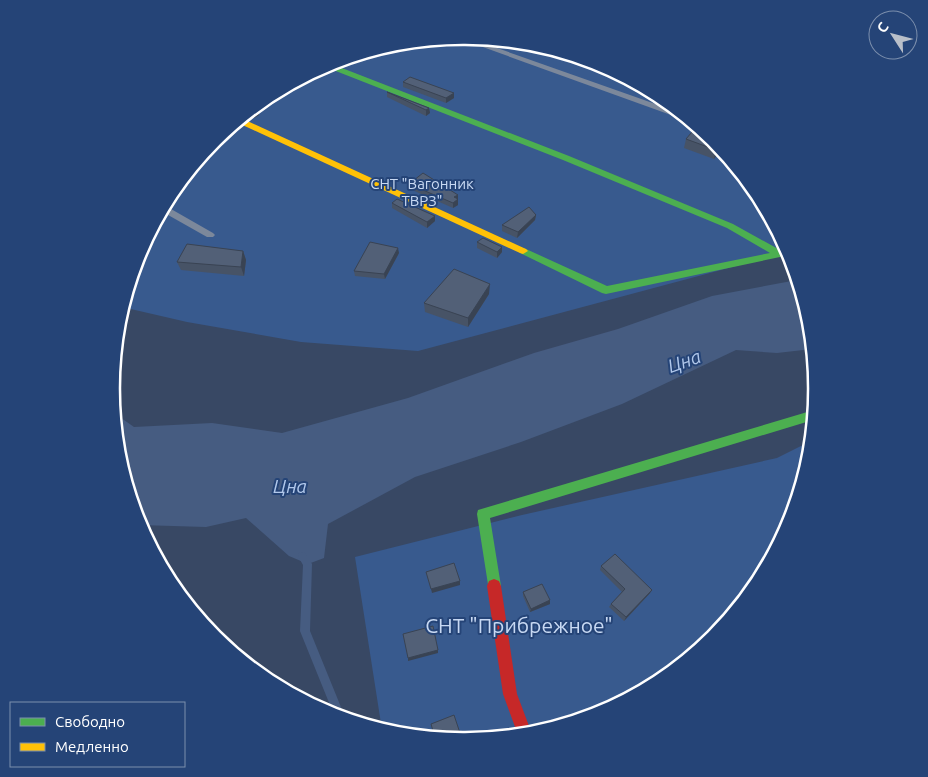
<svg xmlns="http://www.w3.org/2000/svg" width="928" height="777" viewBox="0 0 928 777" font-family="Ubuntu,sans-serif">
<rect width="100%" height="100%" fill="#384864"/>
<g fill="#385a8e">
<polygon points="464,36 533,43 599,63 660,96 713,140 757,193 788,252 418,351 301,342 187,322 122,307 139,253 171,193 215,139 269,95 329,63 396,43"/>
<path d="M 811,441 C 807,479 792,518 774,551 C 769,562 763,575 756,585 C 685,689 559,750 434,738 C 416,736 399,735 382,730 L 355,557 L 522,515 L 777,458 Z"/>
</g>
<polygon fill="#465c81" points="797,280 810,320 812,349 777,353 736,350 622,404 521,442 415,477 328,524 324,558 308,564 289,556 246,518 206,527 140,525 138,523 118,457 114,413 134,427 212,423 282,433 408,398 534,353 618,329 712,296"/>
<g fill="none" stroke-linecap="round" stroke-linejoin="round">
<polygon fill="#465c81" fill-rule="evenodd" points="302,552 305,553 312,564 310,631 345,717 344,719 334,715 300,631 303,565 298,556 299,553"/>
<g fill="#7c889b" fill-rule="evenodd">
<polygon points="463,36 681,113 688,119 682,119 455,37"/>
<polygon points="164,205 213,233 215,235 213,237 207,237 161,211"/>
</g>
<g fill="#4caf50" fill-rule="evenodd">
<polygon points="329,63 569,156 733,224 780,250 786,248 789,253 780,257 606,294 602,293 520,253 518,251 523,248 526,249 607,286 770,253 727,228 563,160 323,66"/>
<polygon points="814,410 813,420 490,518 501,586 499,591 494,593 489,591 477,514 478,510"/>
</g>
<polygon fill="#ffc107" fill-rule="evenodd" points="241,118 526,249 528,251 523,254 520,253 236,122"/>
<polygon fill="#c62828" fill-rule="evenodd" points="494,579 499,581 501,586 517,694 532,734 518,735 503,694 487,586 489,581"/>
</g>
<g fill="#475366">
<polygon points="403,82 454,98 446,103 403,87"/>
<polygon points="387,92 429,108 430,113 426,116 387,97"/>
<polygon points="253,108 259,115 254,118 245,115"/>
<polygon points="686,139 713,140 721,149 714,159 684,148"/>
<polygon points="409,184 458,195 458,205 453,208 410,189"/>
<polygon points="392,203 435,221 427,228 392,208"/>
<polygon points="536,215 535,220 517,238 502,231 502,225"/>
<polygon points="477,242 502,252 497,258 477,248"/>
<polygon points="243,251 246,260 244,276 181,270 177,262"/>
<polygon points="399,253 385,279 355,276 354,271"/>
<polygon points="489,294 468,327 425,312 424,303"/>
<polygon points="601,566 650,593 624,621 609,607 611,604 622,592 600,570"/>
<polygon points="523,592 550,600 550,604 530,612 523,596"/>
</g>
<g fill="#394353">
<polygon points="454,93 454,98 446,103 446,98"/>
<polygon points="429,108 430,113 426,116 426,110"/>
<polygon points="257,110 259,115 254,118 252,113"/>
<polygon points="234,123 236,128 225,135 224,132"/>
<polygon points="719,146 721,149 714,159 716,150"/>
<polygon points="458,195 458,205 453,208 453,203 454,197"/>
<polygon points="536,215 535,220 517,238 518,232"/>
<polygon points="435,216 435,221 427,228 427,222"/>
<polygon points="502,247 502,252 497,258 497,252"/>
<polygon points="398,248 399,253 385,279 384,274"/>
<polygon points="243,251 246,260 244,276 241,267"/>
<polygon points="490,284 489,294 468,327 468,318"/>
<polygon points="460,581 460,585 432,593 431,589"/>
<polygon points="652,590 650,593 624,621 626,617"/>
<polygon points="550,600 550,604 530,612 531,609"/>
<polygon points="438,650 438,653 408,661 408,658"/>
<polygon points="460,733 460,735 450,739 445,739"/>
</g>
<g fill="#526077" stroke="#394353">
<polygon points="410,77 454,93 446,98 403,82"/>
<polygon points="387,92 429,108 426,110"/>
<polygon points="253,108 257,110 252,113 249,112"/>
<polygon points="697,126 713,140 719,146 716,150 686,139"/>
<polygon points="423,173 458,195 454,197 458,199 453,203 409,184"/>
<polygon points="397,199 435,216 427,222 392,203"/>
<polygon points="529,207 536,215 518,232 502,225"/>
<polygon points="483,238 502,247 497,252 477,242"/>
<polygon points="370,242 398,248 384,274 354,271"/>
<polygon points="187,244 243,251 241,267 177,262"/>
<polygon points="454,269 490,284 468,318 424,303"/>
<polygon points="615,554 652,590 626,617 611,604 625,589 601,566"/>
<polygon points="454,563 460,581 431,589 426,572"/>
<polygon points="542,584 550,600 531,609 523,592"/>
<polygon points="433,626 438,650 408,658 403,634"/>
<polygon points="454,715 460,733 445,739 435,738 431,724"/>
</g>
<g text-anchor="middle" stroke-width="4" stroke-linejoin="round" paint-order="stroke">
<g font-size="15" fill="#c8d9f3" stroke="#254477">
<text x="422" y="189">СНТ "Вагонник<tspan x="422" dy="17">ТВРЗ"</tspan></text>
</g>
<g font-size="19" font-style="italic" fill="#b1c8eb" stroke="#254477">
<text transform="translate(684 361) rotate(-20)" y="7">Цна</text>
<text x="290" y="493">Цна</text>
</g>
<g font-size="21" fill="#c8d9f3" stroke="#254477">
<text x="519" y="633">СНТ "Прибрежное"</text>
</g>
</g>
<path d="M0 0H928V777H0ZM463 45H465A343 343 0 0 1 808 388V389A343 343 0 0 1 465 732H463A343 343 0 0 1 120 389V388A343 343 0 0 1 463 45Z" fill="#254477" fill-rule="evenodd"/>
<path fill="none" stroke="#fff" stroke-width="2.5" d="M463 45H465A343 343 0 0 1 808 388V389A343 343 0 0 1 465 732H463A343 343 0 0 1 120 389V388A343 343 0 0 1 463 45Z"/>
<rect x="10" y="702" width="175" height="65" fill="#254477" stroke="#7c8fad"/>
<rect x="20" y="718" width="25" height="8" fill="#4caf50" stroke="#7c8fad"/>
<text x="55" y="727" font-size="15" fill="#ffffff">Свободно</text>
<rect x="20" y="743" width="25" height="8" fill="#ffc107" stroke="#7c8fad"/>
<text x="55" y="752" font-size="15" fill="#ffffff">Медленно</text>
<g transform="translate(893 35) rotate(306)"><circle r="24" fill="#254477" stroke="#7c8fad"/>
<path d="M0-4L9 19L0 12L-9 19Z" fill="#b9bfc9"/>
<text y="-8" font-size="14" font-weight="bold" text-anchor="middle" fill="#ffffff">С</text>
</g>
</svg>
